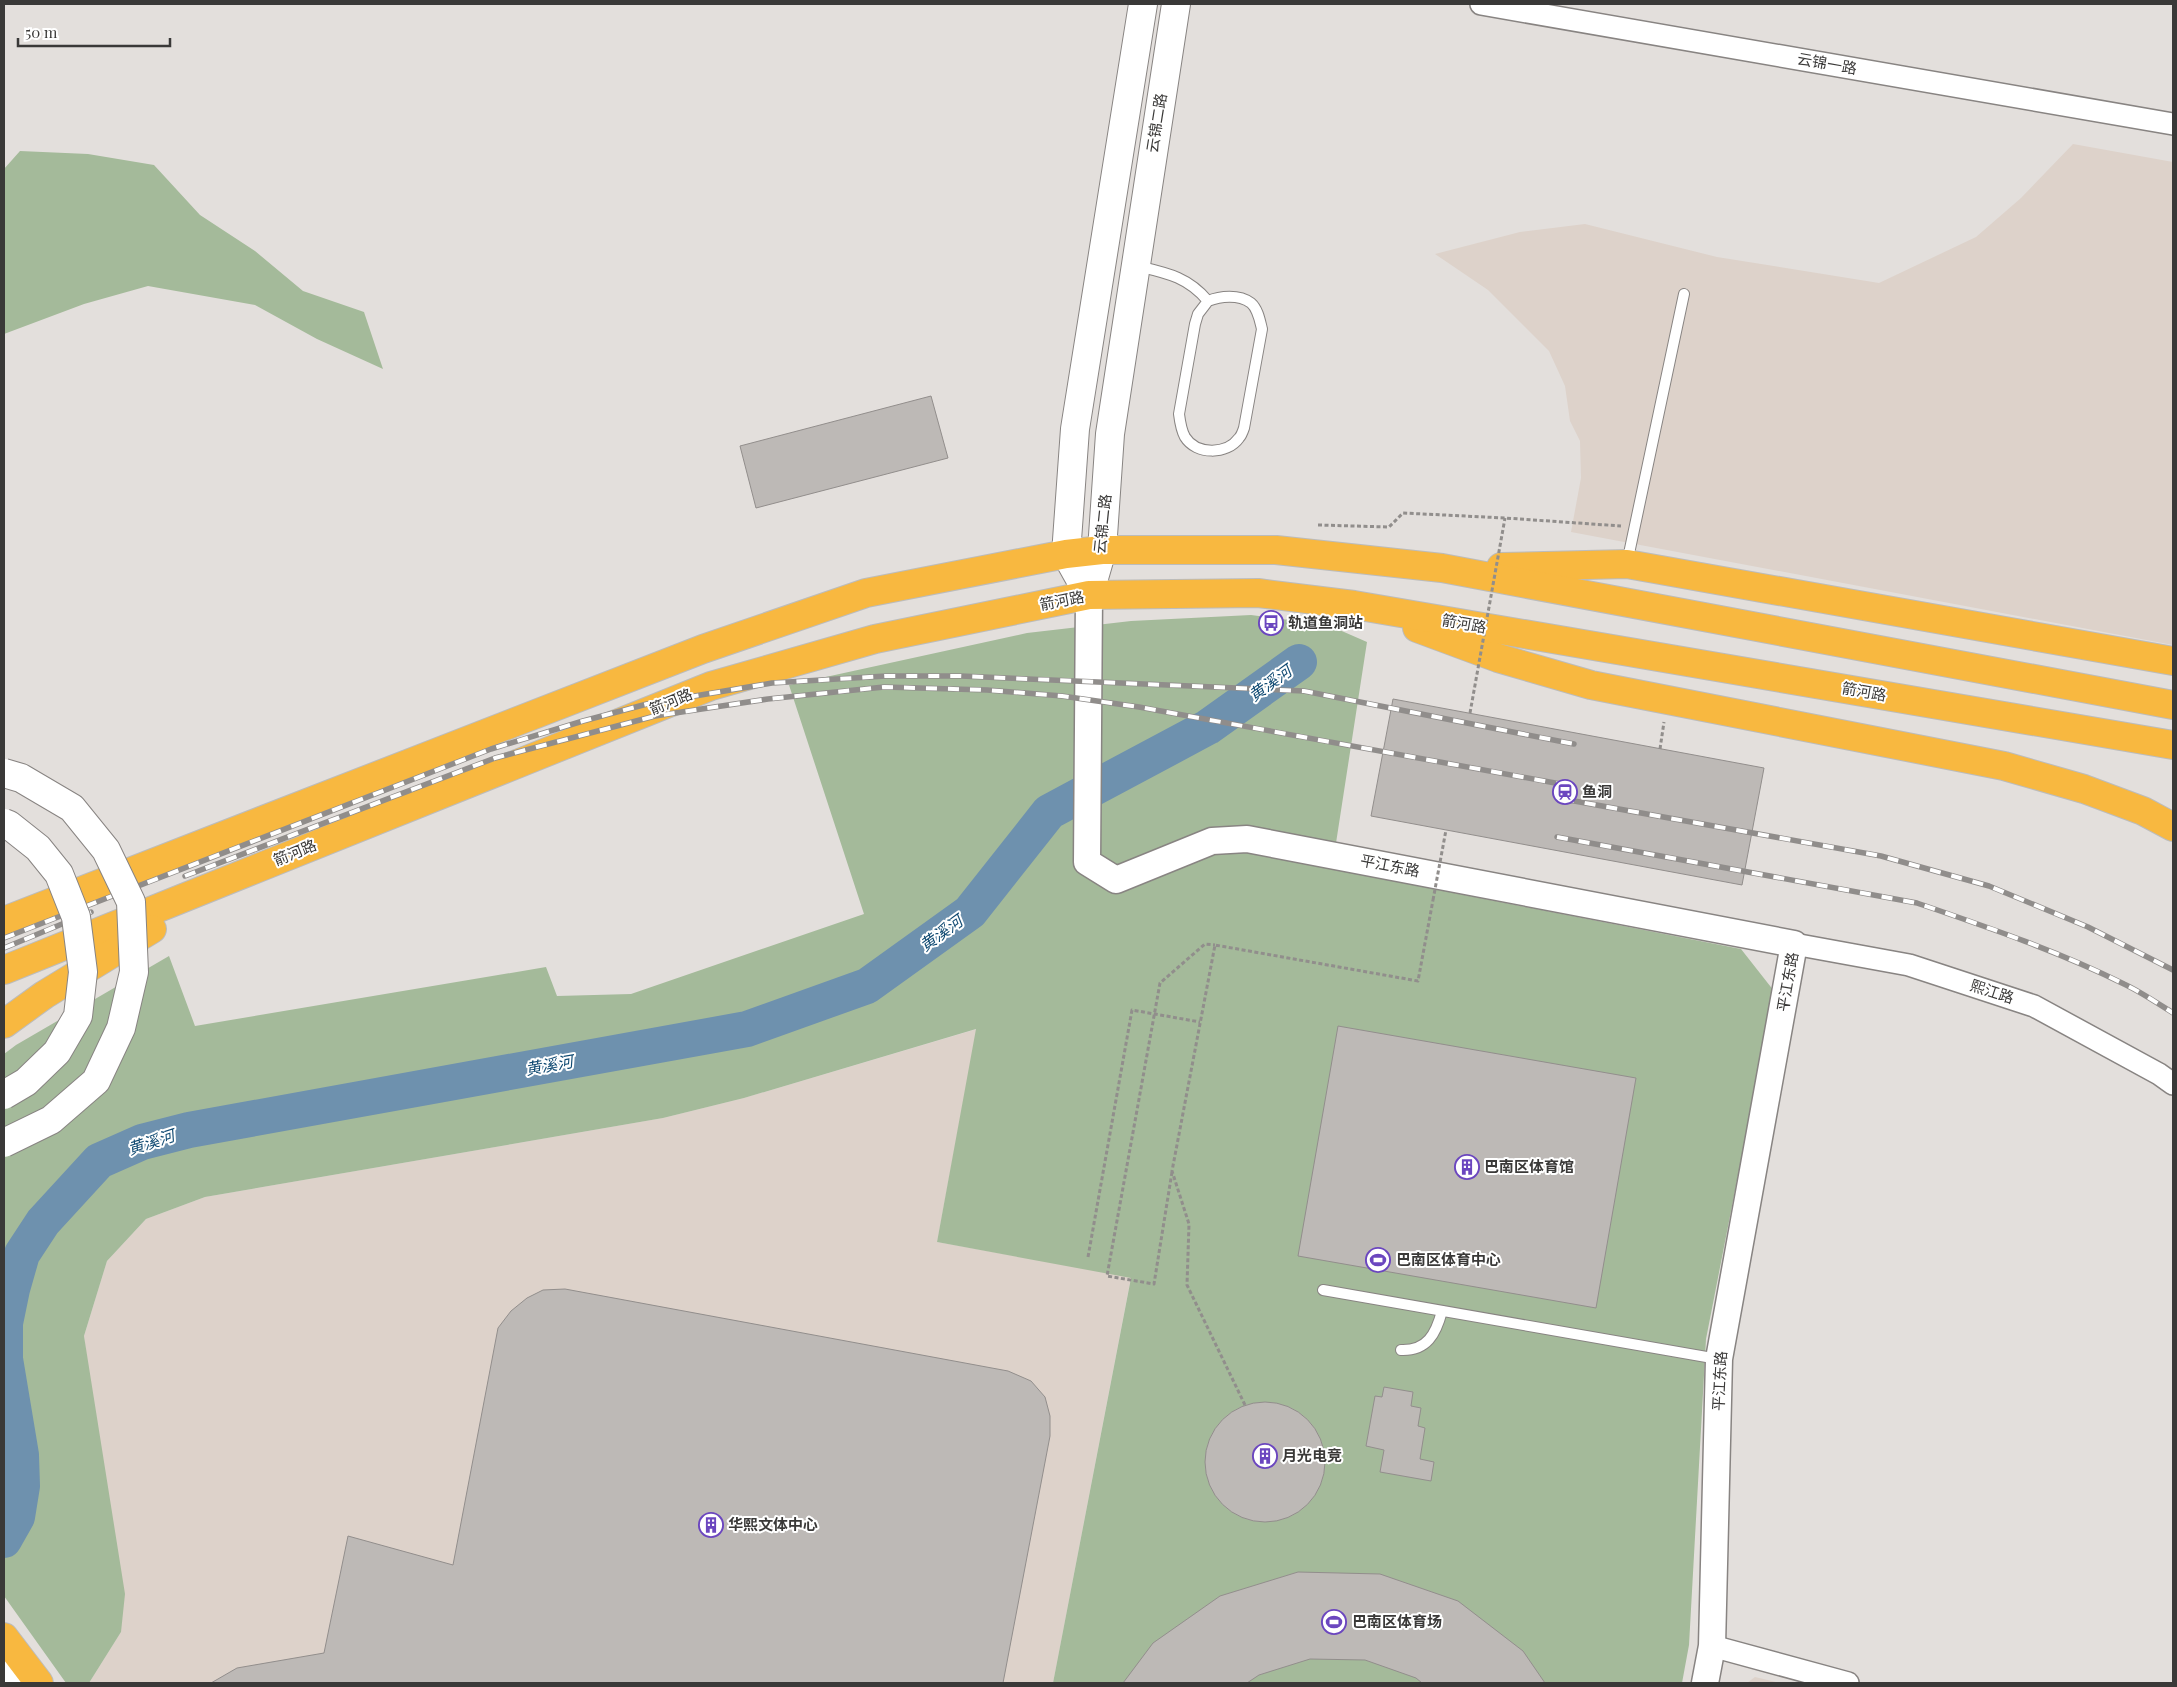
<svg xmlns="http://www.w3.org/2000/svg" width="2177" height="1687" viewBox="0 0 2177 1687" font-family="'Playfair Display','Noto Sans SC',serif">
<rect width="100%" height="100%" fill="#e3dfdc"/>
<g fill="#ddd2ca">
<polygon points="2073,144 2173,162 2173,645 1571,532 1581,478 1580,441 1570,421 1565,386 1549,351 1488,290 1435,254 1520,232 1585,224 1717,257 1879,283 1976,237 2021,198"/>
<polygon points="977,1029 937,1242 1131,1277 1053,1683 89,1683 121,1632 84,1336 107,1261 146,1219 205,1197 663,1118 744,1098"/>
<polygon points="1755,1677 1780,1683 1747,1683"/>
</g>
<g fill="#a4ba9a">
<polygon points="20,151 88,154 154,165 200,215 255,251 303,291 364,312 383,369 317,339 255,305 148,286 84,304 4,334 4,169"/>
<polygon points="1251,615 1328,625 1367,642 1332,869 1741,949 1774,991 1706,1339 1689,1645 1682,1683 1053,1683 1131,1278 937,1242 976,1029 744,1098 663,1118 205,1197 146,1219 107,1261 84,1336 125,1594 121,1632 89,1683 66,1683 4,1596 4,1054 16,1045 169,956 195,1026 546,967 557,996 631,994 864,914 789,685 1027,633 1131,621"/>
</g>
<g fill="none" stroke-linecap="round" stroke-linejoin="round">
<polyline stroke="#6e91ae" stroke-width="36" points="4,1540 17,1517 22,1486 21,1455 5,1359 5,1323 12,1289 22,1254 43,1222 99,1161 142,1142 189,1130 747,1029 867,986 970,912 1049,812 1208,727 1299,662"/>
</g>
<g fill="#bdb9b6" stroke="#928e8c">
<polygon points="931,396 948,458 756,508 740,446"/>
<polygon points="1393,699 1764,768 1742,885 1371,816"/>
<polygon points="1338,1026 1636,1078 1596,1308 1298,1256"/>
<polygon points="565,1289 1008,1371 1031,1381 1045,1397 1050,1416 1050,1436 1003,1683 211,1683 237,1668 324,1653 348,1536 453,1565 498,1328 511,1311 527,1298 543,1290"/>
<polygon points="1384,1387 1413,1392 1411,1406 1421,1408 1418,1426 1425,1428 1420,1459 1434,1462 1431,1481 1380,1472 1384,1450 1366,1446 1375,1396 1382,1397"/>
<circle cx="1265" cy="1462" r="60"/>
<polygon points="1298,1572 1380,1574 1458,1601 1523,1651 1545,1683 1422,1683 1416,1678 1365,1660 1310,1659 1259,1675 1247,1683 1123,1683 1153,1643 1220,1596"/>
</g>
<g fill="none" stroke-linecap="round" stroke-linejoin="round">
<defs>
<g id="service">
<path d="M 1137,266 C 1167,273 1188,277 1208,301 L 1198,314 L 1195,324 L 1179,414 C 1180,422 1181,430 1185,437 C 1196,455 1227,455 1239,438 C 1241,436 1243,431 1244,428 L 1262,329 C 1260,321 1258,309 1251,303 C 1239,294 1220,296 1208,301"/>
<polyline points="1627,563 1684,294"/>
<polyline points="1323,1290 1718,1359"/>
<path d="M 1401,1350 C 1427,1351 1436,1334 1442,1311"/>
</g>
<g id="minor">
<polyline points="1481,4 2173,124"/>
<polyline points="1794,944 1909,965 2034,1006 2159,1074 2173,1084"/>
<polyline points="1712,1646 1848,1683"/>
</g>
<polyline id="tertiary" points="1089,595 1087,862 1116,880 1212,841 1247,839 1794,944 1719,1359 1712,1646 1705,1683"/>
<g id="secondary">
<polyline points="1089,595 1066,554 1075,429 1143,4"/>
<polyline points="1089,595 1102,550 1110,434 1176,4"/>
<polyline points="4,1669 20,1683"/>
</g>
<g id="trunk">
<polyline points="1501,567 1627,564 2173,661"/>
<polyline points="1417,628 1498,658 1591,685 2004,766 2084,789 2143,811 2173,827"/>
<polyline points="4,921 703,649 866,593 1066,554 1102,550 1276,550 1442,568 2173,705"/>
<polyline points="4,970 711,686 875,639 1089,595 1258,593 1354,605 2173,745"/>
<polyline points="4,1024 44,995 152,929"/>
<polyline points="4,1637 39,1683"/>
</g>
</defs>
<use href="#service" stroke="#888482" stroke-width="12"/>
<use href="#minor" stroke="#888482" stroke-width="24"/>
<use href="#tertiary" stroke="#888482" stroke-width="29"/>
<use href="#secondary" stroke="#888482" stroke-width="30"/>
<use href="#trunk" stroke="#bcbcbb" stroke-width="30"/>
<g stroke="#918e8c" stroke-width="3" stroke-dasharray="4 2.5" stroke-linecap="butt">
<polyline points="1318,525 1389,527 1403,513 1505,518 1621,526"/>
<polyline points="1660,749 1664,722"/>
<polyline points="1172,1172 1154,1284 1107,1276 1160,983 1205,944 1215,945"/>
<polyline points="1088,1257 1132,1010 1200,1022"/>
<polyline points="1245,1405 1187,1285 1189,1224 1172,1171 1215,945 1418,981 1433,900"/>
</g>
<use href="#service" stroke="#fff" stroke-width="10"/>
<use href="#minor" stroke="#fff" stroke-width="21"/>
<use href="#tertiary" stroke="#fff" stroke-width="26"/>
<use href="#secondary" stroke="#fff" stroke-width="28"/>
<use href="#trunk" stroke="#f8b840" stroke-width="28"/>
<defs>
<g id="rail">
<polyline points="1563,799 1881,856 1989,886 2088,927 2173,970"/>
<path d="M 1557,837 L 1917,903 C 1987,927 2058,951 2124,984 C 2141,992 2157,1003 2173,1013"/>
<polyline points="185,876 495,758 655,716 768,699 884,687 987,690 1062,696 1139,707 1566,785"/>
<polyline points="4,938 491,749 583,721 647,704 772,683 886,676 961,676 1304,691 1574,744"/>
<polyline points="4,948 91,912"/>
</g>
</defs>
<use href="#rail" stroke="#908d8b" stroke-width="5.5"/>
<use href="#rail" stroke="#fff" stroke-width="4" stroke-dasharray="11" stroke-linecap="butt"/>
<defs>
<g id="secondary-bridge">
<polyline points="4,773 21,778 72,808 106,850 131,902 134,972 121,1028 96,1081 51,1120 4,1143"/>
<polyline points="4,823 9,825 38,848 59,874 76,917 83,972 78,1016 57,1052 26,1082 4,1095"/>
</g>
</defs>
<use href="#secondary-bridge" stroke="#888482" stroke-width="30" stroke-linecap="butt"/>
<g stroke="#918e8c" stroke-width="3" stroke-dasharray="4 2.5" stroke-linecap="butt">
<polyline points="1470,713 1505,518"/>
<polyline points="1433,900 1446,830"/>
</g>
<use href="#secondary-bridge" stroke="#fff" stroke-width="28"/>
</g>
<defs>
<symbol id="bus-ring" viewBox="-11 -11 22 22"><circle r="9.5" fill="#fff" stroke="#6b46bf" stroke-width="1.5"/><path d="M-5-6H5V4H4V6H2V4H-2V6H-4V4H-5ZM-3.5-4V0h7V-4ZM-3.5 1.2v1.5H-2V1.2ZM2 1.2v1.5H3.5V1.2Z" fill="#6b46bf"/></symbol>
<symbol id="station-ring" viewBox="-11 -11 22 22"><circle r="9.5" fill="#fff" stroke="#6b46bf" stroke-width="1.5"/><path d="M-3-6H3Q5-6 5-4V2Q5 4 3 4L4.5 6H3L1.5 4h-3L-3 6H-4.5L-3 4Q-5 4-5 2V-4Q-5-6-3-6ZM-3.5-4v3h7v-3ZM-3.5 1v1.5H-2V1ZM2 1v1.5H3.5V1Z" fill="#6b46bf"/></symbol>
<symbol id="building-ring" viewBox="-11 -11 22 22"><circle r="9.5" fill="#fff" stroke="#6b46bf" stroke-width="1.5"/><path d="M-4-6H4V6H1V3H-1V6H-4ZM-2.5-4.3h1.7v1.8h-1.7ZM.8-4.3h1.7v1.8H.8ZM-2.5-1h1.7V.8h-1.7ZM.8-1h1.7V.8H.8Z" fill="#6b46bf"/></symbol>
<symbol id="stadium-ring" viewBox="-11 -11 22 22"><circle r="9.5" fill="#fff" stroke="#6b46bf" stroke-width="1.5"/><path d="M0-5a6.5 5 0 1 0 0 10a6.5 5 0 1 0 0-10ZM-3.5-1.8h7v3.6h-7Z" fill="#6b46bf"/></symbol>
</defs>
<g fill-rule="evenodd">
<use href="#bus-ring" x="1257" y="609" width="28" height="28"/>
<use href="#station-ring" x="1551" y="778" width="28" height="28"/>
<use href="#building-ring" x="1453" y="1153" width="28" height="28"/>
<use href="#stadium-ring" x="1364" y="1246" width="28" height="28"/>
<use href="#building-ring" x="1251" y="1442" width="28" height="28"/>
<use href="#building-ring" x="697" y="1511" width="28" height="28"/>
<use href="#stadium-ring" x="1320" y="1608" width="28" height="28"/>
</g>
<g text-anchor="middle" stroke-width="4" stroke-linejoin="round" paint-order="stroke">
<g font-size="15" fill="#3a3938" stroke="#fff">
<text transform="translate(1827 64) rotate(10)" y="5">云锦一路</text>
<text transform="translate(1157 123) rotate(-81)" y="5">云锦二路</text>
<text transform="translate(1103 524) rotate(-84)" y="5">云锦二路</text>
<text transform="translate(1062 601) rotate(-11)" y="5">箭河路</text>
<text transform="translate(1464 624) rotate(10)" y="5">箭河路</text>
<text transform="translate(1864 692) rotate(10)" y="5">箭河路</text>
<text transform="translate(671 702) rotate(-22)" y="5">箭河路</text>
<text transform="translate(295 853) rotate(-22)" y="5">箭河路</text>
<text transform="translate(1390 866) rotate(11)" y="5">平江东路</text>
<text transform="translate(1788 982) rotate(-80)" y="5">平江东路</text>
<text transform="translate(1992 992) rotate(18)" y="5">熙江路</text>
<text transform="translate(1720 1381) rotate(-87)" y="5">平江东路</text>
</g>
<g font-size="15" font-weight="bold" fill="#3a3938" stroke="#fff" text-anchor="start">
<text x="1288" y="628">轨道鱼洞站</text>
<text x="1582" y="797">鱼洞</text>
<text x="1484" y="1172">巴南区体育馆</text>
<text x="1396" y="1265">巴南区体育中心</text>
<text x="1282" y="1461">月光电竞</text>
<text x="728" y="1530">华熙文体中心</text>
<text x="1352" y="1627">巴南区体育场</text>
</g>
<g font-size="16" font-style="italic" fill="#114b73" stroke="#fff">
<text transform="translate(1270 683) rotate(-36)" y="6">黄溪河</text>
<text transform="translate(941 933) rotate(-36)" y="6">黄溪河</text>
<text transform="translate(549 1065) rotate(-10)" y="6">黄溪河</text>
<text transform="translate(151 1142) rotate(-18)" y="6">黄溪河</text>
</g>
</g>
<rect width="2177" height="1687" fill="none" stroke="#3a3938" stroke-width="10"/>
<path d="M18 38v8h152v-8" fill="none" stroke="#3a3938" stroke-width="2.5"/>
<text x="25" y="38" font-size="15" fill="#3a3938" stroke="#ffffff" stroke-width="4" paint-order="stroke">50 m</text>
</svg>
